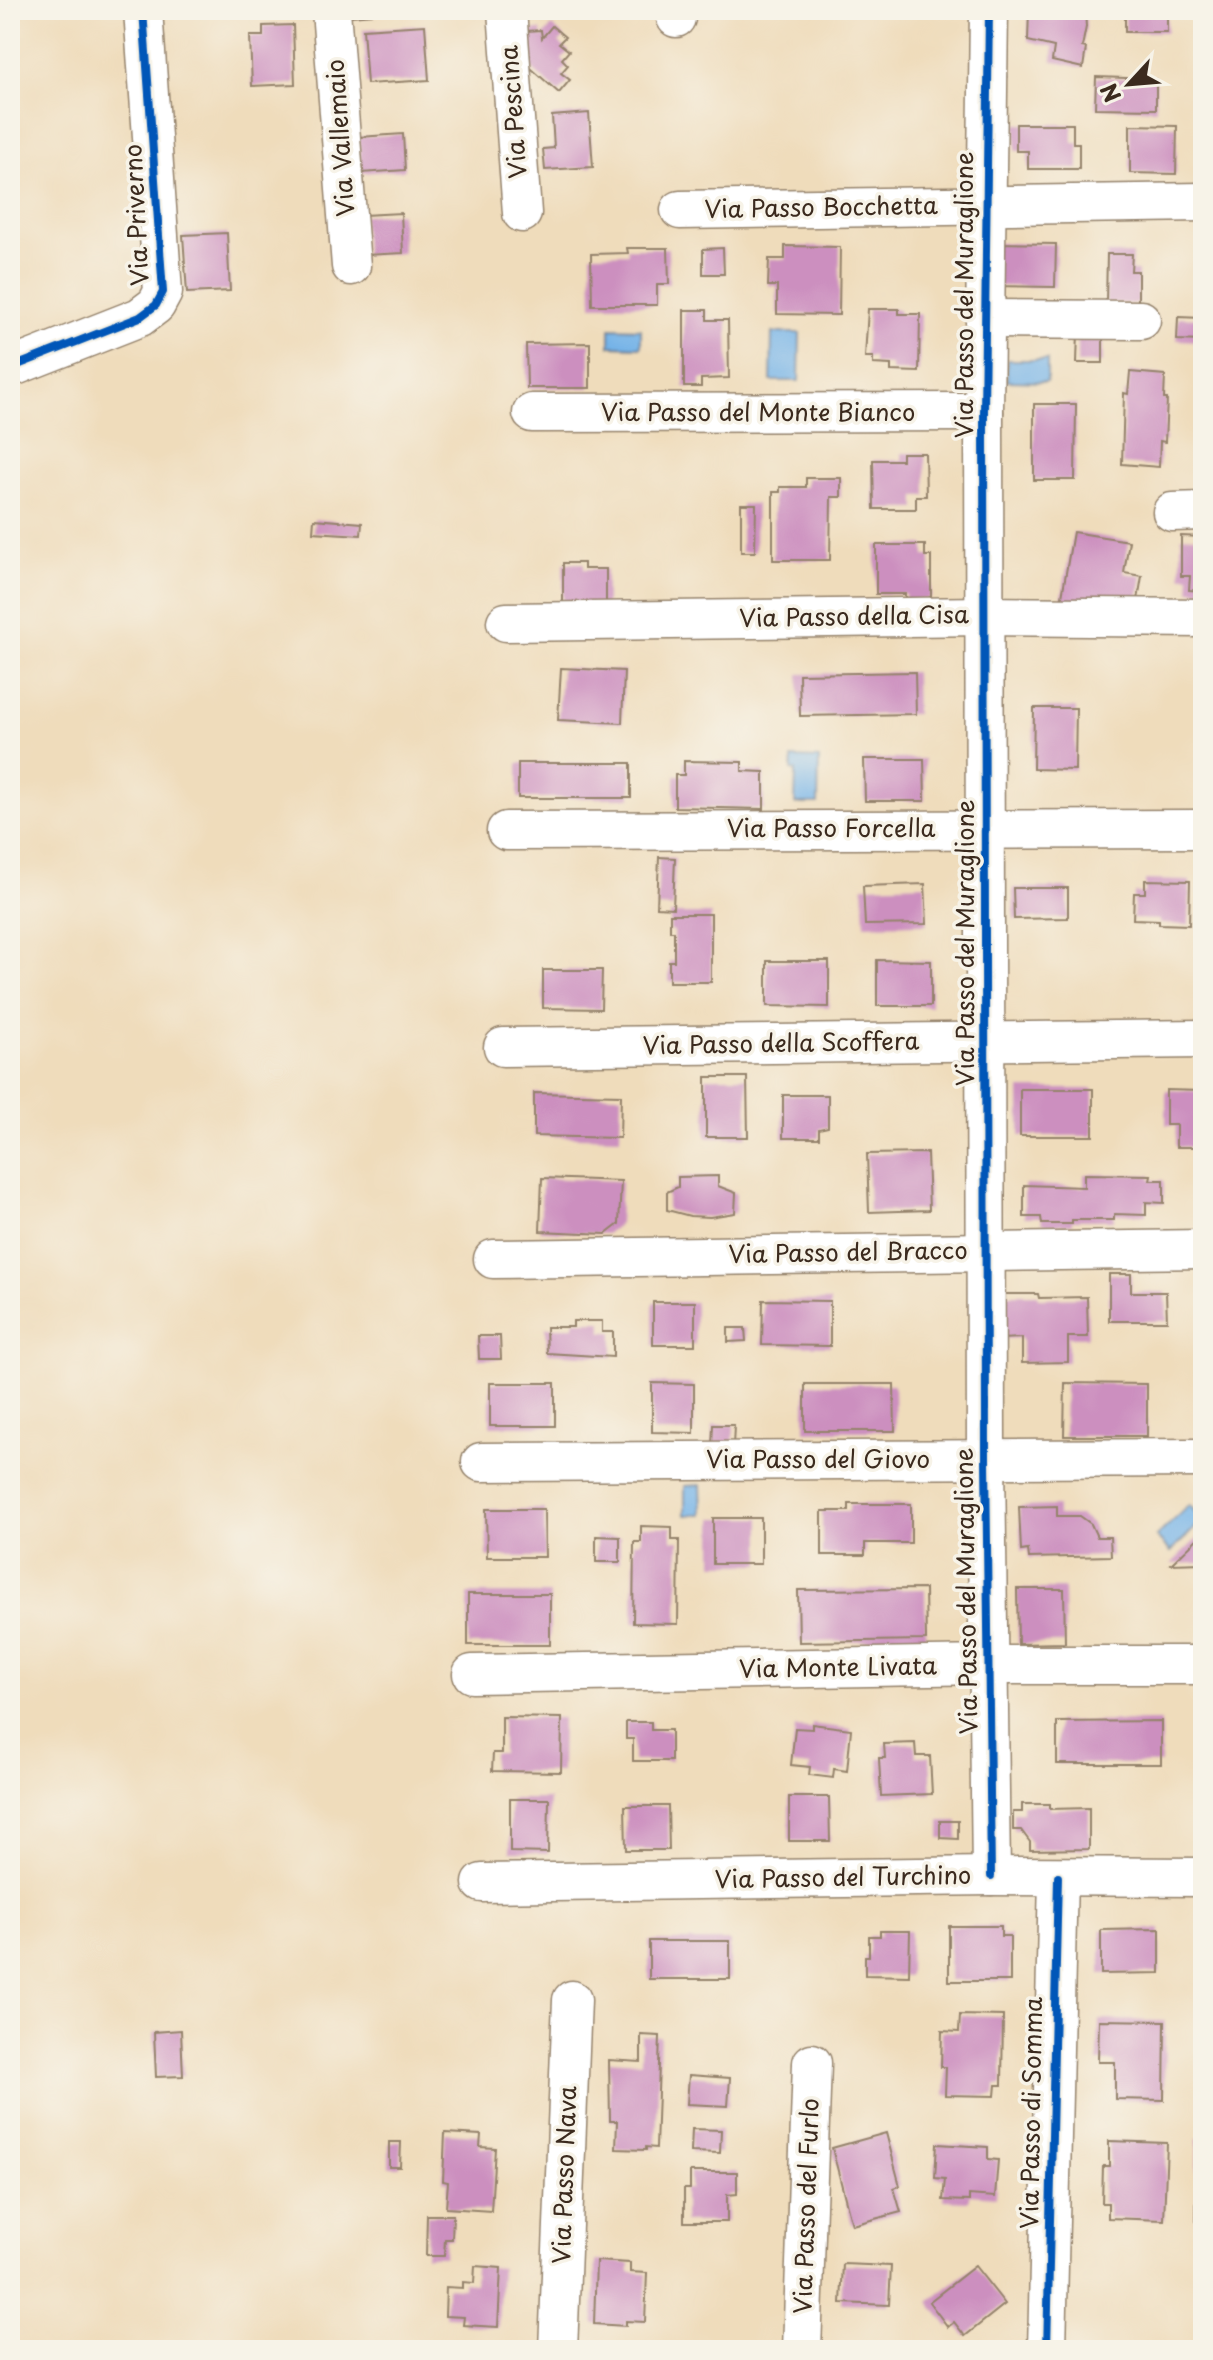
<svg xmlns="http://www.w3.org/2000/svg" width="1213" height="2360" viewBox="0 0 1213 2360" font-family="'Playpen Sans',sans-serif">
<rect width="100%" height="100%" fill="#f7f3e8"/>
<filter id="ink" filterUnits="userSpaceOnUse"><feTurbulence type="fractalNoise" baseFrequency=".0125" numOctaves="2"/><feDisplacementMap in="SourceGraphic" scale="16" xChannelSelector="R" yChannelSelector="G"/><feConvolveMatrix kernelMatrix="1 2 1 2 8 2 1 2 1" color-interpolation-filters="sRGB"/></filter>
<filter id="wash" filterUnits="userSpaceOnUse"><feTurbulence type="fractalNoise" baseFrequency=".006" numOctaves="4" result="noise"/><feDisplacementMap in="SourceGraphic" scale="32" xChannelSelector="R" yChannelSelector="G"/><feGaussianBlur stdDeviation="1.8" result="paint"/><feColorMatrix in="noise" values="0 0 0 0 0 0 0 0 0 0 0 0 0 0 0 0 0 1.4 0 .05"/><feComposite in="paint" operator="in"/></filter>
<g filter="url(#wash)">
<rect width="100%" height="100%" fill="#efdcbb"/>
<g fill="#75b3e8" stroke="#586e83" stroke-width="2">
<polygon points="610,328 641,329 641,347 610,346"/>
<polygon points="772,333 800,333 799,381 771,381"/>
<polygon points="1007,360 1047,360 1047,382 1007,381"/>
<polygon points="792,758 819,759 818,804 795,804 796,771 792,770"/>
<polygon points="701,1485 702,1515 685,1515 685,1486"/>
<polygon points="1189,1505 1203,1520 1171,1552 1156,1537"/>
</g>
<g id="blocks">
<g fill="#cc8fbf">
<polygon points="351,10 372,10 372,14 352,16"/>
<polygon points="1029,10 1085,10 1086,27 1082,47 1086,48 1083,68 1052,61 1054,47 1028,41"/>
<rect x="1125" y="10" width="42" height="22"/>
<polygon points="293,25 295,84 252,86 250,36 263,36 263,26"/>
<polygon points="425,25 429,80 367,84 363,29"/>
<polygon points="552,26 565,37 559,43 569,51 562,59 568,65 561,73 570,80 559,93 524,62 530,55 524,50 527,31 541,30 542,38"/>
<polygon points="1096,77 1156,79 1156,109 1095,108"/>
<polygon points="589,113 593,167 545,170 543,149 554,148 552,116"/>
<polygon points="1016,124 1073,124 1073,143 1079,143 1079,169 1028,169 1028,151 1016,151"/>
<polygon points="1130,125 1177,126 1176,174 1130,173"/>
<polygon points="403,134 405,170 361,173 359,137"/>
<polygon points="401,213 403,253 365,255 363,215"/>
<polygon points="227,233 230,291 187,293 183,235"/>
<polygon points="992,243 1056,244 1055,287 991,286"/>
<polygon points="785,246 840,247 839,315 777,314 777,286 768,286 769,259 785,259"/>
<polygon points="627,248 668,248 669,284 657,284 657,305 592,305 591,254 628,253"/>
<polygon points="723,248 724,274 703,274 703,249"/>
<polygon points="1107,254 1132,254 1131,271 1138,271 1138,304 1106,303"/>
<polygon points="868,309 899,309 899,314 920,314 919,372 891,371 891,365 873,364 873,357 865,357"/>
<polygon points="684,310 707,310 707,320 728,320 729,378 701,379 701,387 684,387"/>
<polygon points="1178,317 1202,318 1201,341 1177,340"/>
<polygon points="1078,332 1103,333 1103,363 1077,363"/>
<polygon points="590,343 590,388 527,388 526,344"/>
<polygon points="1130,372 1165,375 1164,399 1167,399 1165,442 1160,441 1159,467 1122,464 1124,393 1128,394"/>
<polygon points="1034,404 1076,404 1075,480 1034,480"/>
<polygon points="902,453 925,453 926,496 916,496 916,509 874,509 873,460 902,460"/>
<polygon points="806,478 841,478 841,497 831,497 830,560 773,560 773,492 780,492 780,487 806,487"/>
<polygon points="741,504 756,504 755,552 741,552"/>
<polygon points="314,519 362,523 361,535 313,532"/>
<polygon points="1073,532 1129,541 1124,573 1142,576 1137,606 1061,602"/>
<polygon points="1181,536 1203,537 1203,591 1189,590 1190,576 1181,576"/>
<polygon points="876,545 925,545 925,556 931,556 931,596 926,600 905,600 905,594 876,594"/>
<polygon points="563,563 584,563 584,569 606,569 606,606 563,606"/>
<polygon points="561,668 624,671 622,723 558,720"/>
<polygon points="915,672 916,714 800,716 799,674"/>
<polygon points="1034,708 1076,708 1075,770 1033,769"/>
<polygon points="864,759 924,759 925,801 865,801"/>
<polygon points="684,761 742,762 742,771 764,772 764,809 675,807 675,775 684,775"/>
<rect x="518" y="763" width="113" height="35"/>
<polygon points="659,857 675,858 673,908 657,907"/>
<polygon points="1145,880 1190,881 1189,925 1159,924 1159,920 1133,919 1134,893 1145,893"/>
<polygon points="925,884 927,924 865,925 863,886"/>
<polygon points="1013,888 1068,888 1068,918 1014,919"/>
<polygon points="670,914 711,914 711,982 669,982 669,961 674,961 674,931 670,931"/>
<polygon points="877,960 931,961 931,1006 877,1006"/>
<polygon points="767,961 829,961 829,1007 767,1006"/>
<polygon points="543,970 602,970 601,1009 543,1008"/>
<polygon points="706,1077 747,1077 748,1137 706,1137"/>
<rect x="1020" y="1089" width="73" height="47"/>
<polygon points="1166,1090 1201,1091 1203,1147 1176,1147 1176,1125 1166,1125"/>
<polygon points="534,1093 621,1095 620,1138 534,1136"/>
<polygon points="783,1095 828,1095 828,1127 819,1129 819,1138 783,1138"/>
<polygon points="927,1153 929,1210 869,1212 867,1154"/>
<polygon points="1084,1174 1151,1175 1150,1180 1164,1180 1164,1203 1146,1202 1146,1215 1114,1214 1114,1220 1072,1220 1072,1224 1042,1224 1041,1217 1024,1217 1024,1185 1084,1187"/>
<polygon points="718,1176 718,1186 736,1193 735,1213 710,1217 690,1216 667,1210 667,1192 678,1187 678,1177"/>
<polygon points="542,1178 621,1181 619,1224 606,1234 540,1231"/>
<polygon points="1109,1274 1131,1274 1131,1292 1166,1292 1167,1321 1109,1321"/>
<polygon points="999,1294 1038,1294 1039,1298 1087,1297 1088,1337 1068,1337 1068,1362 1022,1363 1022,1338 1000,1339"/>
<polygon points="763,1300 830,1301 830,1346 762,1345"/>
<rect x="653" y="1302" width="42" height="43"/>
<polygon points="573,1321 602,1321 602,1332 613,1332 613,1357 547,1353 546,1327 573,1327"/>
<polygon points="728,1328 745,1328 746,1341 728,1342"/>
<polygon points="478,1336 500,1336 501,1359 479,1359"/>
<rect x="490" y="1383" width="65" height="43"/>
<polygon points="652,1383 694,1384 694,1433 652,1432"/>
<polygon points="1065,1383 1147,1384 1147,1436 1064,1436"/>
<polygon points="805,1384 894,1384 895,1431 805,1431"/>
<polygon points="713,1425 734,1425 733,1447 712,1446"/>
<polygon points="849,1504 911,1504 911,1543 865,1543 865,1555 822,1555 822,1511 849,1511"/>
<polygon points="1057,1506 1057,1516 1080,1516 1091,1524 1097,1537 1110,1537 1111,1556 1029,1558 1028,1550 1021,1551 1019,1507"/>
<polygon points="486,1509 544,1509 545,1557 487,1557"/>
<rect x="713" y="1518" width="48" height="46"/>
<polygon points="641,1526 672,1527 672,1540 679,1540 678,1624 633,1623 634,1542 641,1542"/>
<polygon points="1203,1533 1203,1563 1171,1564"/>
<polygon points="596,1536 620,1537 620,1562 596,1562"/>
<polygon points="925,1589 926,1640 799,1642 798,1590"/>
<polygon points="1017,1589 1064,1589 1065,1643 1018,1644"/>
<rect x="468" y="1594" width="82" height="51"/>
<polygon points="502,1717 562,1718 561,1772 492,1771 493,1753 502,1753"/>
<polygon points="1161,1721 1161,1764 1057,1764 1057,1722"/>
<polygon points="626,1722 651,1722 651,1730 671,1730 671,1761 633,1761 633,1739 626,1739"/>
<polygon points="812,1724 851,1729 847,1771 834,1769 833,1778 809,1775 810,1767 791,1765 795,1728 812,1729"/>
<polygon points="915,1743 916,1756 930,1756 932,1794 881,1796 879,1758 885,1758 884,1744"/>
<polygon points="789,1797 829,1797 830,1841 789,1841"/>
<polygon points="510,1799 549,1799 548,1853 510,1852"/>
<polygon points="1022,1804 1050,1804 1050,1809 1089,1808 1089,1849 1030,1850 1030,1842 1021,1830 1013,1830 1013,1812 1022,1812"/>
<polygon points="625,1806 668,1806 669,1850 626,1850"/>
<polygon points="940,1821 958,1821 958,1839 940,1838"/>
<polygon points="949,1926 1001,1926 1001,1936 1010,1936 1010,1981 949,1981"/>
<polygon points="1160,1929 1160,1973 1101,1974 1101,1930"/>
<polygon points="880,1931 910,1931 909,1976 865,1975 865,1956 869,1956 869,1936 880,1936"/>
<rect x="649" y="1941" width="81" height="38"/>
<polygon points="960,2015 1003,2016 1002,2085 996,2085 995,2096 945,2095 946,2067 941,2067 942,2031 959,2032"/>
<polygon points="1099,2020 1165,2021 1164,2100 1115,2099 1115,2062 1098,2062"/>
<polygon points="181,2030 183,2076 156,2077 154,2032"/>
<polygon points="641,2035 660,2036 656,2148 646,2147 646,2150 616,2149 617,2121 610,2121 609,2060 641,2062"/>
<polygon points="1200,2061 1203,2061 1203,2099 1199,2099"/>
<polygon points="689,2075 730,2078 728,2106 687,2104"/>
<polygon points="692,2129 721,2130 720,2153 691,2152"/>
<polygon points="445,2133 481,2135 480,2147 495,2148 491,2211 446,2208 448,2182 443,2181"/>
<polygon points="886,2133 900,2186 894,2188 901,2212 852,2225 832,2148"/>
<polygon points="1197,2138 1203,2138 1203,2221 1196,2221"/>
<polygon points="1109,2141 1167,2143 1164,2220 1108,2218 1108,2203 1102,2203 1103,2166 1109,2166"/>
<polygon points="389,2142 401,2142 400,2167 389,2167"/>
<polygon points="937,2144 988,2147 988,2159 998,2160 995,2197 969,2195 969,2201 943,2200 945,2179 935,2178"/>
<polygon points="690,2172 737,2172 737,2194 727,2195 727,2222 684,2222 684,2189 690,2189"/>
<polygon points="427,2215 453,2215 452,2239 445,2239 444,2256 426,2256"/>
<polygon points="596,2261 630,2263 630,2272 647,2273 645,2322 626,2321 626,2326 594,2324"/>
<polygon points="843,2264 891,2266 889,2305 841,2303"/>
<polygon points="475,2266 501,2268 498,2327 463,2325 464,2317 445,2316 446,2287 463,2288 463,2282 474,2283"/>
<polygon points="975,2266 1005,2304 965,2336 954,2322 948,2327 929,2302"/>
<polygon points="1199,2297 1203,2297 1203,2316 1199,2315"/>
</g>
</g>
</g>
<g filter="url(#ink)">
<use href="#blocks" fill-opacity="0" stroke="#95836c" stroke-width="2"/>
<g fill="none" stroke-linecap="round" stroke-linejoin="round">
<defs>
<g id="minor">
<polyline points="331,10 351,266"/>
<polyline points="507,10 522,213"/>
<polyline points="676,10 676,18"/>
<polyline points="989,10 984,412 986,1459 991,1876"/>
<polyline points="680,210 1203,202"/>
<polyline points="985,319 1141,320"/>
<polyline points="10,368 140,317 156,305 163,292 143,10"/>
<polyline points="532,413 984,412"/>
<polyline points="1172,512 1203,511"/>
<polyline points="506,622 985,616 1203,618"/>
<polyline points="506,831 1203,829"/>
<polyline points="503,1047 1203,1039"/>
<polyline points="493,1259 1203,1249"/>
<polyline points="481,1462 1203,1458"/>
<polyline points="472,1674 988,1665 1203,1665"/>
<polyline points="482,1883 991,1876 1203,1877"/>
<polyline points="558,2350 572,2000"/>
<polyline points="802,2350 812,2063"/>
<polyline points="1047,2350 1058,1877"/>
</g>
</defs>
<use href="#minor" stroke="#95836c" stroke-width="41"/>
<use href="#minor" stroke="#fff" stroke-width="38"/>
<defs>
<g id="cycleway">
<polyline points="989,10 984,412 986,1459 991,1876"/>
<polyline points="10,368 140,317 156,305 163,292 143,10"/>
<polyline points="1047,2350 1058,1877"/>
</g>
</defs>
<use href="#cycleway" stroke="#f7f3e8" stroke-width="13"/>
<use href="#cycleway" stroke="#0057b8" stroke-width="8"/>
</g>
</g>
<g text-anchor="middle" stroke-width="7" stroke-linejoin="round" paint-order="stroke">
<g font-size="24" fill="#3b2a1e" stroke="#f7f3e8">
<text transform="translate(514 112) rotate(-94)" y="8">Via Pescina</text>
<text transform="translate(341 138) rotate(-94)" y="8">Via Vallemaio</text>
<text transform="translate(821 208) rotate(-1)" y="8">Via Passo Bocchetta</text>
<text transform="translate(137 215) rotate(-93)" y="8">Via Priverno</text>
<text transform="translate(965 295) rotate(-90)" y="8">Via Passo del Muraglione</text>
<text x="758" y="421">Via Passo del Monte Bianco</text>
<text transform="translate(854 617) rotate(-1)" y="8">Via Passo della Cisa</text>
<text x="831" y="837">Via Passo Forcella</text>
<text transform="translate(966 943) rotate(-90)" y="8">Via Passo del Muraglione</text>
<text transform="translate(781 1044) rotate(-1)" y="8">Via Passo della Scoffera</text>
<text transform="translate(848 1253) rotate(-1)" y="8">Via Passo del Bracco</text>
<text x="818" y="1468">Via Passo del Giovo</text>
<text transform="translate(967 1591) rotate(-91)" y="8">Via Passo del Muraglione</text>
<text transform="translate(838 1668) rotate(-1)" y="8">Via Monte Livata</text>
<text transform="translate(843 1878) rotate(-1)" y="8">Via Passo del Turchino</text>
<text transform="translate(1032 2113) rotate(-89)" y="8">Via Passo di Somma</text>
<text transform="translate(565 2175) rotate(-88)" y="8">Via Passo Nava</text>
<text transform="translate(807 2206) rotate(-88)" y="8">Via Passo del Furlo</text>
</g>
</g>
<rect width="1213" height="2360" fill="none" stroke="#f7f3e8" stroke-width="40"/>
<g transform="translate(1129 84) rotate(244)" stroke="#f7f3e8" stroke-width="6" paint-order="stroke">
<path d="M0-6L14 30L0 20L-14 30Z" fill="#3b2a1e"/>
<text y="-12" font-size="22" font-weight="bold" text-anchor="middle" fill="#3b2a1e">N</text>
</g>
</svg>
